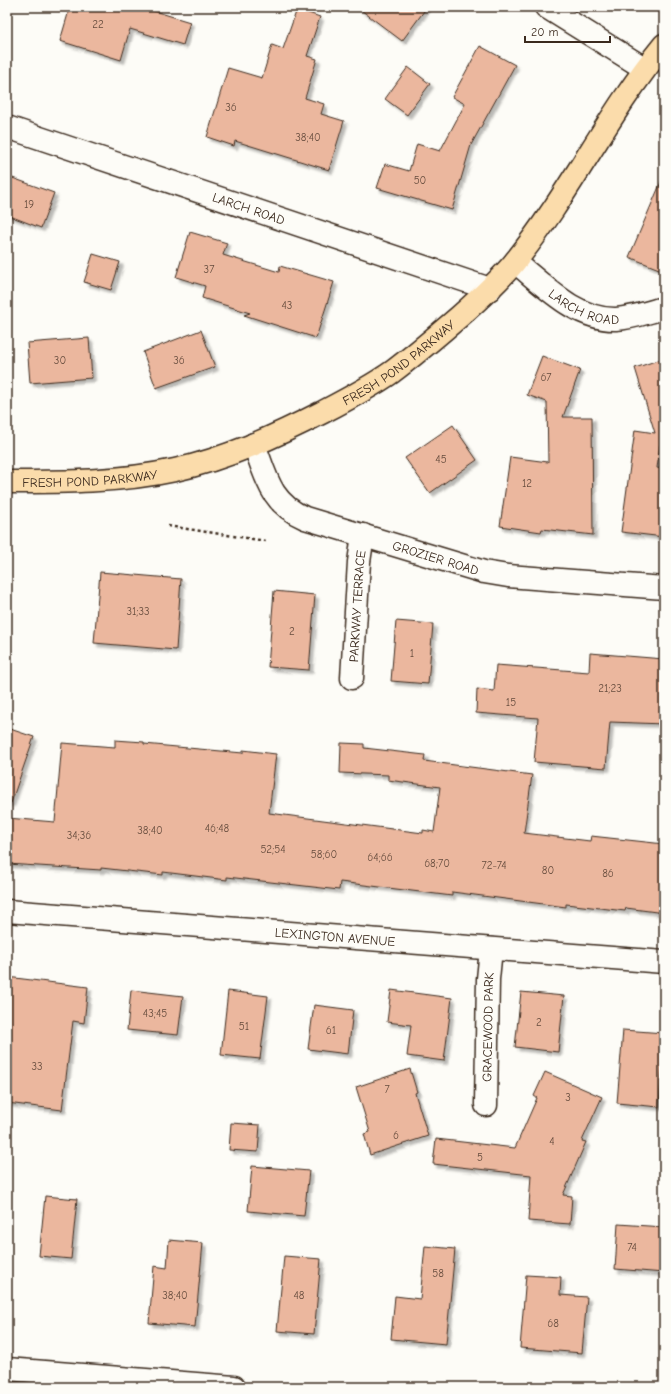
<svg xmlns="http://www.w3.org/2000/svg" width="671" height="1394" viewBox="0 0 671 1394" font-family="'Comic Neue',sans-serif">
<defs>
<filter id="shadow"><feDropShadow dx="3.5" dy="3.5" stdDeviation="1" flood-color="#0004"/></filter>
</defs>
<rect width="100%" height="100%" fill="#fdfcf7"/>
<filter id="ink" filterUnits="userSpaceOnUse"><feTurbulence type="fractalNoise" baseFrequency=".025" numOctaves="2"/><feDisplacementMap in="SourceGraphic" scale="8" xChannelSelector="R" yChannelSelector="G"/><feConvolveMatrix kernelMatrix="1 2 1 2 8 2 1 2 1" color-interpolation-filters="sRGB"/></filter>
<g filter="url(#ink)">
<g fill="#ebb79e" stroke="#3b2a1e" filter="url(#shadow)">
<polygon points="70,7 141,7 190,22 183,45 130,29 121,60 60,41"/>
<polygon points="357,7 427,7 402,41"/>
<polygon points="297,9 320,17 307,56 317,59 305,98 324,104 321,114 344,121 329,170 235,141 234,146 207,137 228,68 262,78 272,45 283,49"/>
<polygon points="480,46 515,65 471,145 452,210 377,188 385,164 409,171 417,144 440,151 465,104 452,97"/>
<polygon points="408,67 430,84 407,115 385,99"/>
<polygon points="664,175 664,271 629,257"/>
<polygon points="7,176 54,193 41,228 7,215"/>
<polygon points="190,232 227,243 223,255 279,272 280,266 334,282 316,338 244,315 250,313 202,298 205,286 176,277"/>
<polygon points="93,254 120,262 111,290 84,282"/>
<polygon points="201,330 215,367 156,388 143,352"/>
<polygon points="89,338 92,378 30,383 27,343"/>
<polygon points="542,356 580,370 563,417 592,417 593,535 542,529 541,532 500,526 510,457 548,462 547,402 527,395"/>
<polygon points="664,358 664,444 660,445 657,468 664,469 664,537 621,532 635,430 655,433 635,368"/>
<polygon points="453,425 477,460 430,493 405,458"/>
<polygon points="100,572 181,579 176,650 94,643"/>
<polygon points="274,591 315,595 309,670 268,667"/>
<polygon points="396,621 433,624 428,684 391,681"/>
<polygon points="590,653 664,659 664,724 610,722 606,768 534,762 538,718 476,713 477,689 494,691 496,665 589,672"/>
<polygon points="7,728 34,737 11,803 7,803"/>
<polygon points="115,740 144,742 144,744 243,753 243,750 276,754 269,813 423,833 423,830 434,832 440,787 388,780 388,775 340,773 341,743 364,744 364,748 425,755 424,761 532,775 524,833 590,841 591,836 664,844 664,913 626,908 625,911 566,904 566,907 452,892 452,896 340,882 339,890 227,877 227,880 163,872 163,875 101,868 101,870 7,864 7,818 55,822 62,743 115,747"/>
<polygon points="7,977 88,987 84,1023 73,1021 62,1110 7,1103"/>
<polygon points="131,990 183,996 178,1035 127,1030"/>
<polygon points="391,990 452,998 444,1061 407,1056 411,1025 387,1022"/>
<polygon points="228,991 268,996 260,1059 221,1055"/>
<polygon points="521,992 564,996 558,1052 515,1047"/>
<polygon points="314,1005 353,1010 348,1054 308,1049"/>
<polygon points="623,1030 664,1033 659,1107 617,1103"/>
<polygon points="410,1069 417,1092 415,1093 428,1136 370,1155 364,1134 370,1132 356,1087"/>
<polygon points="545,1072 602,1097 582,1141 586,1142 563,1195 572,1196 570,1224 528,1221 531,1175 433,1164 436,1139 515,1148 537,1098 534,1096"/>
<polygon points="231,1123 260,1125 258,1152 229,1150"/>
<polygon points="252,1166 309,1171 304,1216 248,1211"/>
<polygon points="45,1196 77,1199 71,1259 39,1256"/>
<polygon points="618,1224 664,1227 664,1273 615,1269"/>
<polygon points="169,1240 203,1243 195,1327 149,1323 154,1266 167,1268"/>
<polygon points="425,1246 455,1249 446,1344 391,1339 395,1296 420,1299"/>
<polygon points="284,1256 321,1259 314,1334 277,1331"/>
<polygon points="526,1275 561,1277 560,1295 587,1297 582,1353 520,1348"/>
</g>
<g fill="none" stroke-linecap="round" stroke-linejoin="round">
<defs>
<g id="minor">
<polyline points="546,7 644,68"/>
<path id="s1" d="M 7,127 L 490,289"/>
<path id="s2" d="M 515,262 C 544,285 576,320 616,319 C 633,318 648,312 664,308"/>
<path id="s3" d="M 254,444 C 266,476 270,503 305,518 L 484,572 L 508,576 L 664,588"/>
<path id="s4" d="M 352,678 L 359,562 L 363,535"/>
<path id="s5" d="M 7,911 L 664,962"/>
<path id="s6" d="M 486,1105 L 488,979 L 491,949"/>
<polyline points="7,1369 234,1387"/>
</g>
<g id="trunk">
<path id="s7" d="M 7,482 C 63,482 120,482 175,470 C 226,459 276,436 323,412 C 346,400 371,387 392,372 C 416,354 438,335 460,316 C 479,299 498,282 514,263 C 570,194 608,113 664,45"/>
</g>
</defs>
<use href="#minor" stroke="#3b2a1e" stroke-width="25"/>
<use href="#trunk" stroke="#3b2a1e" stroke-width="25"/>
<polyline stroke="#3b2a1e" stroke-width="2.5" stroke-dasharray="3 3" stroke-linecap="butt" points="168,526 266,541"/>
<use href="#minor" stroke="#fdfcf7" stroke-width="22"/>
<use href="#trunk" stroke="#fbdcab" stroke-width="22"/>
</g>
</g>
<g text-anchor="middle" stroke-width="3" stroke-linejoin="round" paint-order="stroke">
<g font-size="11" fill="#674d3e">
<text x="98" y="28">22</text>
<text x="231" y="111">36</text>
<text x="308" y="141">38;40</text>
<text x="420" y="184">50</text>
<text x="29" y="208">19</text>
<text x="209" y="273">37</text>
<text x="287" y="309">43</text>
<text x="60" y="364">30</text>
<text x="179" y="364">36</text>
<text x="546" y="381">67</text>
<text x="441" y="463">45</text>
<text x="527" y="487">12</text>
<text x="138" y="615">31;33</text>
<text x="292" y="635">2</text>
<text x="412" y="657">1</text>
<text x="610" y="692">21;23</text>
<text x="511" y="706">15</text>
<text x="217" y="832">46;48</text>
<text x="150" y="834">38;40</text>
<text x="79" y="839">34;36</text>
<text x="273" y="853">52;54</text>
<text x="324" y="858">58;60</text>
<text x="380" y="861">64;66</text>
<text x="437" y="867">68;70</text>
<text x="494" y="869">72-74</text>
<text x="548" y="874">80</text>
<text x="608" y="877">86</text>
<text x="155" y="1017">43;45</text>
<text x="539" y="1026">2</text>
<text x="244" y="1030">51</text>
<text x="331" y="1034">61</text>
<text x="37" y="1070">33</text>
<text x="387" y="1093">7</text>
<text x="568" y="1101">3</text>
<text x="396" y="1139">6</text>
<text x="552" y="1145">4</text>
<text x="480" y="1161">5</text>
<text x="632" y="1251">74</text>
<text x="438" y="1277">58</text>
<text x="175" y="1299">38;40</text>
<text x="299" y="1299">48</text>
<text x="553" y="1327">68</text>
</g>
<g font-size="13" fill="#3b2a1e" stroke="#fdfcf7">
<text dy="5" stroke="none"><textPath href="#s1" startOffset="255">LARCH ROAD</textPath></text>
<text dy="5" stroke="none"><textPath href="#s2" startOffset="84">LARCH ROAD</textPath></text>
<text dy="5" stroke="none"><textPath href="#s7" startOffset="419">FRESH POND PARKWAY</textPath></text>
<text dy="5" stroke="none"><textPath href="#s7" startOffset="83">FRESH POND PARKWAY</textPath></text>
<text dy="5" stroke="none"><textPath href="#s3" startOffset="230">GROZIER ROAD</textPath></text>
<text dy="5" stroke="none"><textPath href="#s4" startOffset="72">PARKWAY TERRACE</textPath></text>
<text dy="5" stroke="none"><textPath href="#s5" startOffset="329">LEXINGTON AVENUE</textPath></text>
<text dy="5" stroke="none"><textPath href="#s6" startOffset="78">GRACEWOOD PARK</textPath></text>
</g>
</g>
<rect width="671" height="1394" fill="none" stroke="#fdfcf7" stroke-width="24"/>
<rect x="12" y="12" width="647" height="1370" fill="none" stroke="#3b2a1e" stroke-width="1.5" filter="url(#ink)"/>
<path d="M525 36v6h85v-6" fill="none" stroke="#3b2a1e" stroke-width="2"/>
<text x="531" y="36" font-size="12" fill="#3b2a1e" stroke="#fdfcf7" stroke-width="3" paint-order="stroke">20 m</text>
</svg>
